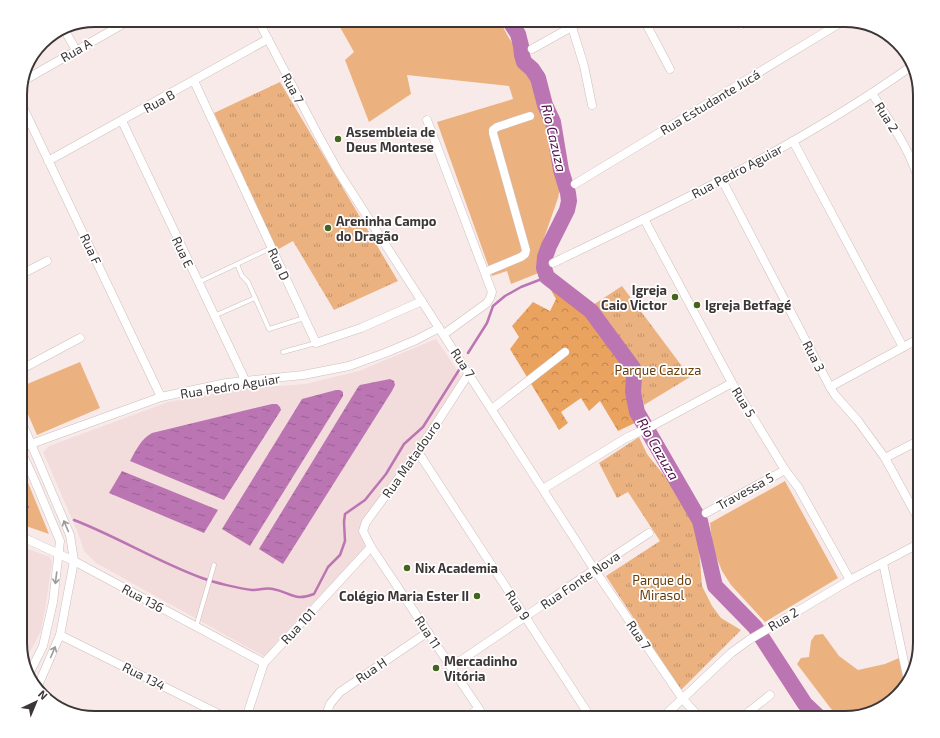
<svg xmlns="http://www.w3.org/2000/svg" width="940" height="738" viewBox="0 0 940 738" font-family="'Exo 2',sans-serif">
<defs>
<pattern id="forest-crowns" width="20" height="18" patternUnits="userSpaceOnUse"><rect width="20" height="18" fill="#eaa25f"/><path d="M2 6a3 3 0 1 1 6 0M12 15a3 3 0 1 1 6 0" fill="none" stroke="#bf854f"/></pattern>
<pattern id="park-tufts" width="24" height="20" patternUnits="userSpaceOnUse"><rect width="24" height="20" fill="#ebb280"/><path d="M3 7l-1-3M5 7V3M7 7l1-3M15 17l-1-3M17 17v-4M19 17l1-3" fill="none" stroke="#c0926a"/></pattern>
<pattern id="water-ripples" width="26" height="14" patternUnits="userSpaceOnUse"><rect width="26" height="14" fill="#bb75b3"/><path d="M2 4q2-2 4 0t4 0M15 11q2-2 4 0t4 0" fill="none" stroke="#996192"/></pattern>
</defs>
<rect width="100%" height="100%" fill="#f9eaea"/>
<g fill="#f3dcdc">
<polygon points="436,339 461,376 415,453 360,529 365,548 280,638 265,657 96,563 84,551 78,533 43,452 49,446 168,402 239,389 305,384 359,371"/>
<polygon points="20,546 50,557 52,562 46,604 41,631 24,663 20,647"/>
</g>
<g fill="#ebb280">
<polygon points="336,20 499,20 527,70 551,135 561,183 558,198 542,244 541,272 511,284 507,271 492,276 437,122 513,99 509,86 407,75 411,94 369,122 345,60 354,52"/>
<polygon points="80,362 100,408 37,435 20,396 20,387"/>
<polygon points="20,463 49,534 20,524"/>
<polygon points="785,481 838,578 765,622 731,585 722,571 713,549 710,523"/>
<polygon points="823,634 839,656 858,670 885,664 899,658 905,682 901,692 878,710 845,718 838,718 797,664 801,658 809,657 811,641 815,635"/>
</g>
<polygon fill="url(#forest-crowns)" points="548,285 593,321 625,363 638,399 639,421 618,431 600,401 589,411 581,398 561,412 568,423 559,430 510,349 519,337 512,326 533,302 550,311 556,299"/>
<g fill="url(#park-tufts)">
<polygon points="280,82 398,281 334,310 293,241 277,250 214,113"/>
<polygon points="622,286 690,377 644,405 635,367 590,307"/>
<polygon points="639,437 647,454 671,484 694,524 699,547 702,586 712,606 721,618 741,630 681,690 606,576 660,541 628,492 617,498 599,463"/>
</g>
<g fill="url(#water-ripples)">
<polygon points="390,379 394,381 395,385 392,391 283,564 259,549 358,387 360,385"/>
<polygon points="336,390 340,390 343,392 343,396 250,546 222,529 302,399"/>
<path d="M 272,404 L 277,404 L 280,407 L 281,410 L 224,500 L 130,461 C 136,450 141,439 152,433 Z"/>
<polygon points="122,471 218,510 204,533 109,493"/>
</g>
<g fill="none" stroke-linecap="round" stroke-linejoin="round">
<g stroke="#bb75b3" stroke-width="2.5">
<polyline points="468,353 487,323 493,306 505,296 521,287 547,277"/>
<polyline points="20,505 28,507"/>
<path d="M 74,520 C 118,537 158,562 202,578 C 212,582 241,589 252,590 C 259,590 267,587 273,589 C 290,592 294,602 314,594 L 328,567 L 340,555 L 345,541 L 344,522 L 345,514 L 365,500 L 386,474 L 404,444 L 423,427 L 459,370"/>
</g>
<polyline stroke="#bb75b3" stroke-width="16" points="509,20 518,34 521,46 522,55 524,62 532,69 538,78 545,105 553,122 561,170 568,193 569,201 567,210 549,246 545,257 544,268 547,277 591,311 633,368 634,377 633,392 637,412 700,521 715,586 755,627 805,704 820,718"/>
<defs>
<g id="service">
<polyline points="237,264 242,276 248,282 269,329 304,318"/>
<polyline points="199,282 271,248"/>
<polyline points="214,316 255,298"/>
<polyline points="283,352 316,343"/>
<polyline points="196,627 214,565"/>
</g>
<g id="minor">
<polyline points="258,20 316,131 338,171 594,569 682,698 700,718"/>
<polyline points="644,20 670,69"/>
<polyline points="738,20 741,25"/>
<polyline points="572,27 584,66 592,105"/>
<polyline points="65,31 76,50"/>
<polyline points="532,49 584,20"/>
<polyline points="23,81 130,20"/>
<polyline points="194,81 316,343 361,328 422,301"/>
<path d="M 872,93 C 891,124 910,149 920,184"/>
<polyline points="20,101 161,397"/>
<polyline points="427,120 492,292 490,298 487,303 444,334"/>
<polyline points="122,121 246,382"/>
<polyline points="793,141 903,347"/>
<polyline points="48,161 268,39"/>
<polyline points="722,180 830,387 835,395 858,421 885,458 920,522"/>
<polyline points="575,184 845,20"/>
<polyline points="644,219 732,383 785,470 798,487 850,580"/>
<path d="M 553,263 C 676,204 801,145 913,65"/>
<polyline points="485,272 521,257 525,254 526,250 493,133 493,130 497,127 530,116"/>
<polyline points="20,275 47,261"/>
<polyline points="20,370 80,338"/>
<polyline points="469,373 418,452 366,522 363,531 371,547 485,718"/>
<polyline points="830,387 920,338"/>
<polyline points="492,409 565,352"/>
<polyline points="20,418 70,535 74,561 60,635 37,688"/>
<polyline points="20,448 161,397 226,383 303,375 349,366 385,353 416,340 439,328"/>
<polyline points="20,449 34,479 60,541 53,602 43,646 28,676"/>
<polyline points="418,452 591,718"/>
<polyline points="885,458 920,440"/>
<polyline points="543,489 626,438 654,425 732,383"/>
<polyline points="706,513 785,470"/>
<polyline points="20,536 74,561 264,663"/>
<polyline points="883,563 907,676"/>
<polyline points="60,635 227,718"/>
<path d="M 451,667 C 517,623 582,577 649,533"/>
<polyline points="45,698 51,701"/>
<polyline points="246,718 264,663 371,547"/>
<polyline points="325,718 330,704 340,692 428,632"/>
<polyline points="466,718 478,709"/>
<polyline points="662,718 731,653 749,640 850,580 920,543"/>
<polyline points="741,718 770,695"/>
</g>
</defs>
<use href="#service" stroke="#cdbfbf" stroke-width="5"/>
<use href="#minor" stroke="#cdbfbf" stroke-width="9"/>
<use href="#service" stroke="#fff" stroke-width="4"/>
<use href="#minor" stroke="#fff" stroke-width="8"/>
</g>
<defs><path id="oneway-shaft" d="M-6 0H5M1.5-3L5.5 0L1.5 3" fill="none" stroke-width="1.6" stroke-linecap="round" stroke-linejoin="round"/></defs>
<g stroke="#9e9a9b">
<use href="#oneway-shaft" transform="translate(66 526) rotate(-113)"/>
<use href="#oneway-shaft" transform="translate(56 578) rotate(97)"/>
<use href="#oneway-shaft" transform="translate(53 652) rotate(-67)"/>
</g>
<g fill="#44651b" stroke="#fff" stroke-width="1.5">
<circle cx="338" cy="139" r="4"/>
<circle cx="328" cy="228" r="4"/>
<circle cx="675" cy="297" r="4"/>
<circle cx="697" cy="305" r="4"/>
<circle cx="407" cy="568" r="4"/>
<circle cx="477" cy="596" r="4"/>
<circle cx="436" cy="668" r="4"/>
</g>
<g text-anchor="middle" stroke-width="3.5" stroke-linejoin="round" paint-order="stroke">
<g font-size="13" fill="#3c3637" stroke="#fff">
<text transform="translate(76 50) rotate(-30)" y="5">Rua A</text>
<text transform="translate(293 88) rotate(62)" y="5">Rua 7</text>
<text transform="translate(159 101) rotate(-29)" y="5">Rua B</text>
<text transform="translate(710 102) rotate(-31)" y="5">Rua Estudante Jucá</text>
<text transform="translate(887 117) rotate(58)" y="5">Rua 2</text>
<text transform="translate(737 171) rotate(-28)" y="5">Rua Pedro Aguiar</text>
<text transform="translate(91 249) rotate(65)" y="5">Rua F</text>
<text transform="translate(183 252) rotate(65)" y="5">Rua E</text>
<text transform="translate(279 264) rotate(65)" y="5">Rua D</text>
<text transform="translate(814 356) rotate(63)" y="5">Rua 3</text>
<text transform="translate(463 363) rotate(57)" y="5">Rua 7</text>
<text transform="translate(230 386) rotate(-9)" y="5">Rua Pedro Aguiar</text>
<text transform="translate(744 402) rotate(59)" y="5">Rua 5</text>
<text transform="translate(411 459) rotate(-55)" y="5">Rua Matadouro</text>
<text transform="translate(745 491) rotate(-29)" y="5">Travessa 5</text>
<text transform="translate(580 580) rotate(-34)" y="5">Rua Fonte Nova</text>
<text transform="translate(143 598) rotate(28)" y="5">Rua 136</text>
<text transform="translate(518 605) rotate(57)" y="5">Rua 9</text>
<text transform="translate(783 619) rotate(-31)" y="5">Rua 2</text>
<text transform="translate(298 626) rotate(-47)" y="5">Rua 101</text>
<text transform="translate(428 632) rotate(57)" y="5">Rua 11</text>
<text transform="translate(639 635) rotate(56)" y="5">Rua 7</text>
<text transform="translate(371 670) rotate(-34)" y="5">Rua H</text>
<text transform="translate(144 676) rotate(27)" y="5">Rua 134</text>
</g>
<g font-size="13" font-weight="bold" fill="#3c3637" stroke="#fff" text-anchor="start">
<text x="346" y="137">Assembleia de<tspan x="346" dy="15">Deus Montese</tspan></text>
<text x="336" y="226">Areninha Campo<tspan x="336" dy="15">do Dragão</tspan></text>
<text x="667" y="295" text-anchor="end">Igreja<tspan x="667" dy="15">Caio Victor</tspan></text>
<text x="705" y="310">Igreja Betfagé</text>
<text x="415" y="573">Nix Academia</text>
<text x="469" y="601" text-anchor="end">Colégio Maria Ester II</text>
<text x="444" y="666">Mercadinho<tspan x="444" dy="15">Vitória</tspan></text>
</g>
<g font-size="13" fill="#6a3c06" stroke="#fff">
<text x="658" y="375">Parque Cazuza</text>
<text x="662" y="585">Parque do<tspan x="662" dy="15">Mirasol</tspan></text>
</g>
<g font-size="14" font-style="italic" fill="#4f0f4a" stroke="#fff">
<text transform="translate(554 138) rotate(77)" y="5">Rio Cazuza</text>
<text transform="translate(658 449) rotate(60)" y="5">Rio Cazuza</text>
</g>
</g>
<path d="M0 0H940V738H0ZM95 27H845A68 68 0 0 1 913 95V643A68 68 0 0 1 845 711H95A68 68 0 0 1 27 643V95A68 68 0 0 1 95 27Z" fill="#fff" fill-rule="evenodd"/>
<path fill="none" stroke="#3c3637" stroke-width="2" d="M95 27H845A68 68 0 0 1 913 95V643A68 68 0 0 1 845 711H95A68 68 0 0 1 27 643V95A68 68 0 0 1 95 27Z"/>
<g transform="translate(36 702) rotate(44)" stroke="#ffffff" stroke-width="3" paint-order="stroke">
<path d="M0-3L7 15L0 10L-7 15Z" fill="#3c3637"/>
<text y="-6" font-size="11" font-weight="bold" text-anchor="middle" fill="#3c3637">N</text>
</g>
</svg>
